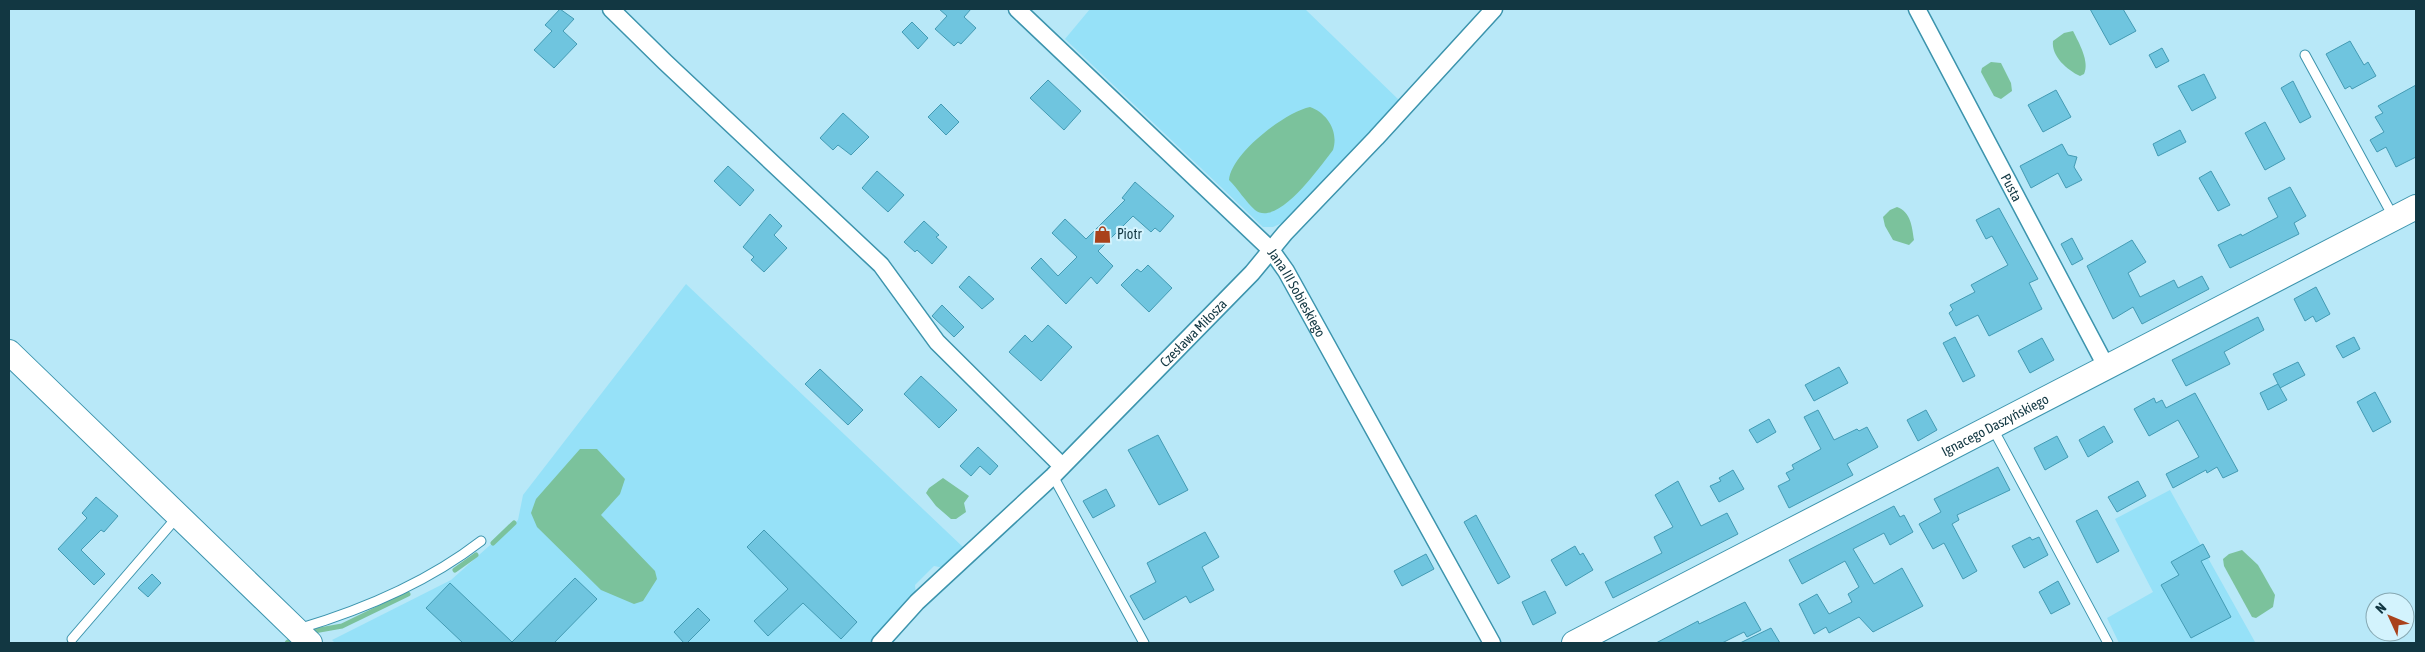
<svg xmlns="http://www.w3.org/2000/svg" width="2425" height="652" viewBox="0 0 2425 652" font-family="'Asap Condensed',sans-serif">
<rect width="100%" height="100%" fill="#b8e8f8"/>
<g fill="#96e1f8">
<polygon points="1090,9 1305,9 1400,101 1282,223 1273,227 1263,227 1065,39"/>
<polygon points="686,284 964,548 944,568 934,566 915,585 916,595 872,643 335,643 332,640 451,580 518,520 523,495"/>
<polygon points="2170,490 2255,642 2119,643 2107,618 2153,592 2115,519"/>
</g>
<g fill="#7bc29c">
<path d="M 2073,31 C 2079,43 2090,62 2084,74 L 2080,76 C 2067,70 2051,56 2053,41 L 2064,33 Z"/>
<polygon points="1991,62 2001,63 2011,83 2012,91 2001,99 1994,96 1981,72 1982,68"/>
<path d="M 1310,107 C 1327,113 1339,131 1333,150 C 1321,165 1278,228 1255,210 C 1246,202 1238,189 1229,180 C 1231,154 1285,112 1310,107 Z"/>
<path d="M 1897,207 C 1911,212 1912,227 1914,240 L 1909,245 L 1893,240 L 1885,226 L 1883,217 L 1890,210 Z"/>
<polygon points="580,449 597,449 625,479 620,494 601,515 655,571 657,579 643,601 634,604 601,590 537,527 531,513 536,499"/>
<polygon points="943,478 969,496 964,503 966,512 956,519 951,519 936,506 926,493 929,488"/>
<polygon points="2242,550 2258,565 2275,595 2273,607 2256,618 2252,617 2224,566 2223,559 2229,554"/>
</g>
<g fill="none" stroke-linecap="round" stroke-linejoin="round">
<g stroke="#7bc29c" stroke-width="5">
<polyline points="493,543 514,523"/>
<polyline points="455,570 476,555"/>
<polyline points="314,631 342,626 408,594"/>
<polyline points="287,643 288,642"/>
</g>
</g>
<g fill="#6fc5df" stroke="#439bb4">
<polygon points="560,9 574,19 563,31 577,44 554,68 534,50 552,31 545,25"/>
<polygon points="939,9 971,9 964,17 976,28 961,44 958,42 954,46 935,29 947,16"/>
<polygon points="2090,9 2123,9 2136,31 2110,45"/>
<polygon points="912,22 928,38 918,49 902,32"/>
<polygon points="2350,41 2364,65 2368,62 2376,76 2352,89 2350,86 2345,89 2326,54"/>
<polygon points="2162,48 2169,61 2156,68 2149,55"/>
<polygon points="2204,74 2216,98 2192,111 2178,86"/>
<polygon points="1048,80 1081,111 1064,130 1030,98"/>
<polygon points="2293,81 2311,117 2300,123 2281,88"/>
<polygon points="2416,85 2416,157 2396,167 2386,147 2377,152 2370,140 2384,132 2375,117 2383,113 2378,106"/>
<polygon points="2056,90 2071,117 2043,132 2028,105"/>
<polygon points="941,104 959,122 946,135 928,117"/>
<polygon points="843,113 869,137 851,155 838,145 833,150 820,138"/>
<polygon points="2265,122 2285,159 2265,170 2245,133"/>
<polygon points="2180,130 2186,142 2158,156 2153,144"/>
<polygon points="2062,144 2068,155 2077,157 2074,167 2082,180 2066,188 2058,173 2031,188 2020,166"/>
<polygon points="728,166 754,190 740,206 714,181"/>
<polygon points="877,171 904,195 888,212 862,188"/>
<polygon points="2211,171 2230,205 2218,211 2199,178"/>
<polygon points="1135,182 1174,216 1160,232 1155,228 1151,232 1133,216 1098,251 1113,266 1097,284 1091,277 1066,304 1031,268 1041,258 1058,276 1077,257 1052,233 1065,219 1086,239 1125,200 1122,198"/>
<polygon points="2290,187 2306,216 2294,223 2299,234 2230,268 2218,245 2241,234 2242,236 2278,217 2268,198"/>
<polygon points="1999,208 2038,279 2029,283 2042,309 1989,336 1978,315 1956,326 1949,313 1953,310 1950,305 1975,292 1971,285 2008,265 1992,236 1986,239 1976,220"/>
<polygon points="770,214 782,226 774,235 787,248 764,272 751,260 754,257 743,247"/>
<polygon points="924,221 939,235 936,237 947,247 932,264 917,250 915,252 904,242"/>
<polygon points="2072,238 2083,259 2072,265 2061,244"/>
<polygon points="2132,240 2146,262 2128,273 2140,297 2174,280 2178,288 2202,276 2209,289 2142,324 2133,307 2113,319 2087,266"/>
<polygon points="1148,265 1172,288 1149,312 1121,285 1137,269 1141,272"/>
<polygon points="969,276 994,299 982,309 959,287"/>
<polygon points="2316,287 2330,314 2316,322 2313,316 2305,321 2294,299"/>
<polygon points="942,305 964,327 954,337 932,316"/>
<polygon points="2258,317 2264,330 2224,352 2230,364 2186,386 2172,360"/>
<polygon points="1048,325 1072,347 1041,381 1009,352 1025,335 1032,342"/>
<polygon points="1955,337 1975,376 1963,382 1943,343"/>
<polygon points="2354,337 2360,349 2343,358 2336,346"/>
<polygon points="2042,338 2054,360 2030,373 2018,351"/>
<polygon points="2298,362 2305,375 2280,388 2273,374"/>
<polygon points="1839,367 1848,383 1814,401 1805,385"/>
<polygon points="820,369 863,410 848,425 805,384"/>
<polygon points="921,376 957,410 939,428 904,394"/>
<polygon points="2278,384 2287,400 2268,410 2260,393"/>
<polygon points="2375,392 2391,422 2373,432 2357,402"/>
<polygon points="2195,393 2238,471 2223,478 2217,467 2207,473 2206,470 2173,488 2166,474 2199,457 2178,420 2149,436 2134,409 2154,398 2156,403 2162,400 2166,408"/>
<polygon points="1818,410 1834,440 1857,429 1859,431 1867,427 1878,447 1847,464 1853,475 1789,508 1778,486 1790,480 1786,473 1794,469 1792,465 1821,449 1804,417"/>
<polygon points="1926,410 1937,430 1918,441 1907,420"/>
<polygon points="1769,419 1776,432 1757,443 1749,430"/>
<polygon points="2104,426 2113,442 2088,457 2079,440"/>
<polygon points="1158,435 1188,490 1159,505 1128,450"/>
<polygon points="2057,436 2068,457 2045,470 2034,448"/>
<polygon points="978,447 998,466 990,475 980,466 971,476 960,466"/>
<polygon points="1998,467 2010,490 1957,515 1959,520 1952,524 1977,571 1963,579 1944,543 1933,549 1919,524 1941,512 1934,499"/>
<polygon points="1733,470 1744,489 1719,502 1710,486 1721,481 1719,478"/>
<polygon points="1678,481 1701,526 1727,513 1738,534 1613,598 1605,582 1662,553 1654,537 1673,527 1655,495"/>
<polygon points="2138,481 2146,496 2117,512 2108,497"/>
<polygon points="1106,489 1115,506 1093,518 1083,501"/>
<polygon points="96,497 118,516 104,532 101,530 81,550 105,574 94,585 58,549 87,518 82,513"/>
<polygon points="1894,506 1900,517 1904,515 1913,532 1890,545 1884,533 1853,549 1874,584 1902,568 1923,606 1873,632 1859,617 1829,633 1826,627 1814,634 1799,604 1817,594 1829,614 1852,602 1848,594 1859,587 1845,561 1802,584 1789,560"/>
<polygon points="2097,510 2119,551 2097,563 2076,521"/>
<polygon points="1476,515 1510,577 1498,584 1464,522"/>
<polygon points="764,530 857,622 841,639 803,603 768,636 754,621 788,589 747,547"/>
<polygon points="1205,532 1219,557 1202,567 1214,590 1190,603 1186,596 1144,620 1130,596 1156,582 1147,563"/>
<polygon points="2030,537 2032,540 2039,537 2048,555 2024,568 2012,546"/>
<polygon points="2203,544 2210,557 2201,561 2231,617 2191,638 2161,585 2179,575 2171,562"/>
<polygon points="1575,546 1580,555 1583,553 1593,570 1566,586 1551,560"/>
<polygon points="1426,554 1434,569 1402,586 1394,571"/>
<polygon points="152,574 161,583 148,597 138,588"/>
<polygon points="575,578 597,599 554,643 463,643 426,608 450,583 512,642"/>
<polygon points="2058,581 2070,604 2051,614 2039,592"/>
<polygon points="1545,591 1556,613 1533,625 1522,602"/>
<polygon points="1745,602 1761,630 1747,637 1744,632 1722,643 1656,643 1698,621 1699,624"/>
<polygon points="698,608 710,620 687,643 684,643 674,632"/>
<polygon points="1771,628 1780,643 1740,643"/>
</g>
<g fill="none" stroke-linecap="round" stroke-linejoin="round">
<defs>
<g id="lane">
<polyline points="2305,55 2394,218"/>
<polyline points="1992,427 2108,643"/>
<polyline points="1053,476 1144,643"/>
<path d="M 298,629 C 362,610 428,582 481,541"/>
<polyline points="72,639 178,516"/>
</g>
<g id="street">
<polyline points="611,9 665,62 881,265 937,342 1062,466"/>
<path id="s1" d="M 1017,9 L 1271,250 L 1286,271 L 1492,643"/>
<path id="s2" d="M 1917,9 L 2107,368"/>
<path id="s3" d="M 880,643 L 917,602 L 1053,476 L 1252,273 L 1285,233 L 1376,138 L 1494,9"/>
</g>
<g id="secondary">
<polyline points="9,352 310,643"/>
<path id="s4" d="M 1574,643 L 2416,207"/>
</g>
</defs>
<use href="#lane" stroke="#3c94ad" stroke-width="11"/>
<use href="#street" stroke="#3c94ad" stroke-width="19"/>
<use href="#secondary" stroke="#3c94ad" stroke-width="26"/>
<use href="#lane" stroke="#fff" stroke-width="9"/>
<use href="#street" stroke="#fff" stroke-width="16"/>
<use href="#secondary" stroke="#fff" stroke-width="24"/>
</g>
<defs>
<symbol id="shop-bare" viewBox="-9 -9 18 18"><path d="M-5-2.5h2.3a2.7 3.5 0 0 1 5.4 0H5L5.5 6h-11ZM-1.5-2.5h3a1.5 2.3 0 0 0-3 0Z" fill="#a9421b" stroke="#d3f3fd" stroke-width="2.5" paint-order="stroke"/></symbol>
</defs>
<g fill-rule="evenodd">
<use href="#shop-bare" x="1090" y="222" width="25" height="25"/>
</g>
<g text-anchor="middle" stroke-width="4.5" stroke-linejoin="round" paint-order="stroke">
<g font-size="14" fill="#123742" stroke="#d3f3fd">
<text dy="5" stroke="none"><textPath href="#s2" startOffset="202">Pusta</textPath></text>
<text dy="5" stroke="none"><textPath href="#s1" startOffset="400">Jana III Sobieskiego</textPath></text>
<text dy="5" stroke="none"><textPath href="#s3" startOffset="441">Czesława Miłosza</textPath></text>
<text dy="5" stroke="none"><textPath href="#s4" startOffset="474">Ignacego Daszyńskiego</textPath></text>
</g>
<g font-size="14" fill="#123742" stroke="#d3f3fd" text-anchor="start">
<text x="1117" y="239">Piotr</text>
</g>
</g>
<rect width="2425" height="652" fill="none" stroke="#123742" stroke-width="20"/>
<g transform="translate(2390 617) rotate(314)"><circle r="24" fill="#d3f3fd" stroke="#86a8b2"/>
<path d="M0-4L9 19L0 12L-9 19Z" fill="#a9421b"/>
<text y="-8" font-size="14" font-weight="bold" text-anchor="middle" fill="#123742">N</text>
</g>
</svg>
